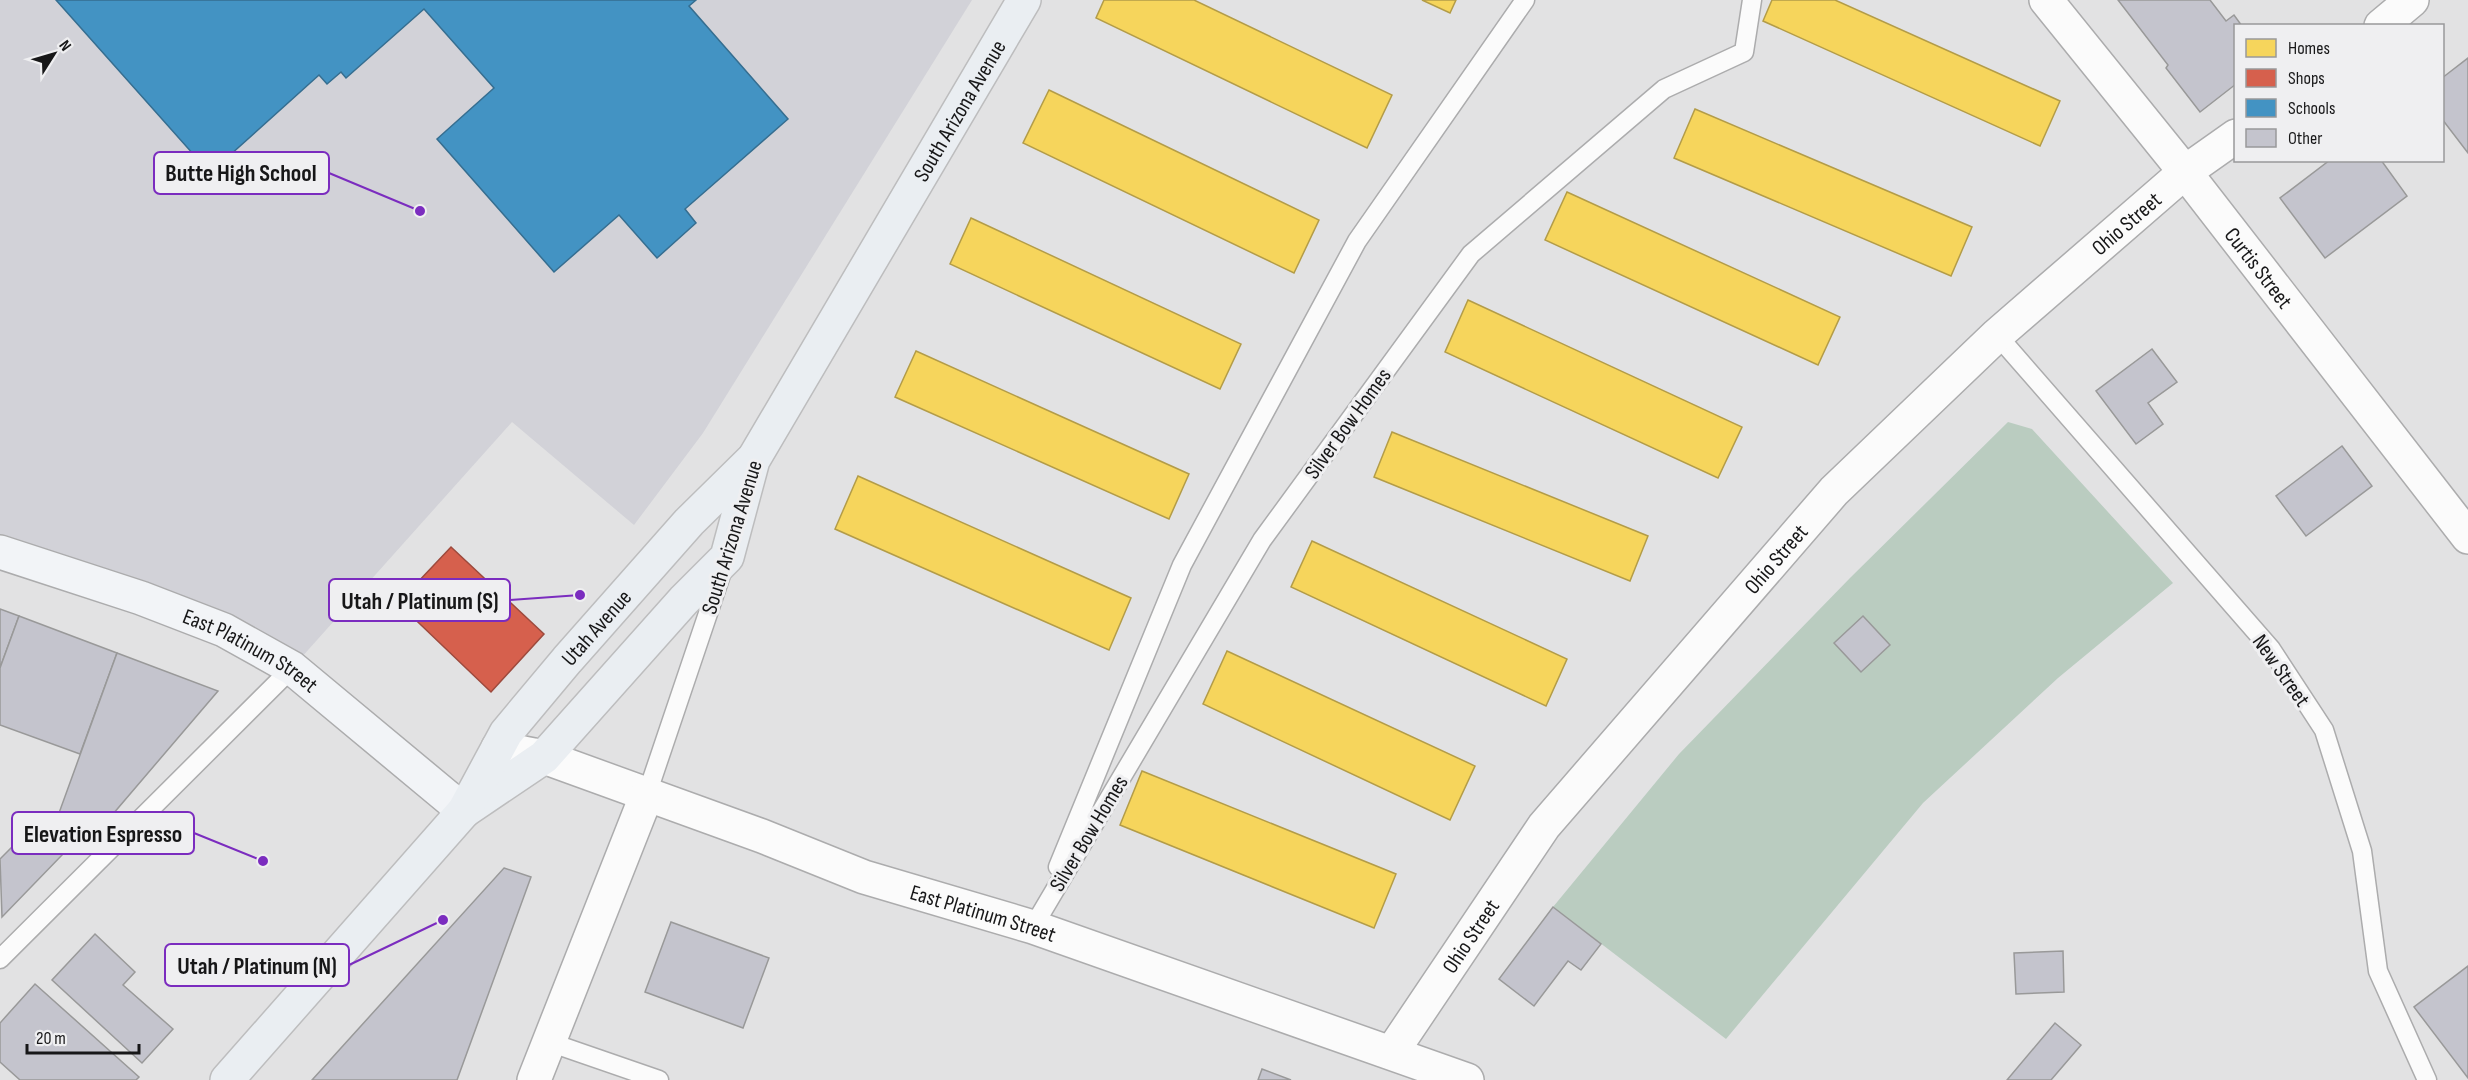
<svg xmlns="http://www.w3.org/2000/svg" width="2468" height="1080" viewBox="0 0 2468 1080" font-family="'Sofia Sans Condensed',sans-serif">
<rect width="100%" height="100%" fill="#e2e2e3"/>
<polygon fill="#d2d2d8" points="0,0 972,0 703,433 634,525 512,422 292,668 0,554"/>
<polygon fill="#baccc0" points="2008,422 2032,429 2173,583 2058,678 1923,803 1726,1039 1553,907 1679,754 1850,578"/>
<g fill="#f6d55c" stroke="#b39c48" stroke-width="1.5">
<polygon points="1104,0 1194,0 1392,95 1367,148 1096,18"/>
<polygon points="1422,0 1456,0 1450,13"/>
<polygon points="1772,0 1835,0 2060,101 2040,146 1763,21"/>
<polygon points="1049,90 1319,220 1294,273 1023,143"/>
<polygon points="1695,109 1972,227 1951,276 1674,158"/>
<polygon points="1567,192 1840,317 1818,365 1545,240"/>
<polygon points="971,218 1241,344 1220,389 950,264"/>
<polygon points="1468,300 1742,427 1718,478 1445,352"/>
<polygon points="916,351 1189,474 1169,519 895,397"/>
<polygon points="1392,432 1648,536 1630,581 1374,477"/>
<polygon points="858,476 1131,598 1109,650 835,529"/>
<polygon points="1312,541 1567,659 1546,706 1291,587"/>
<polygon points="1227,651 1475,766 1450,820 1203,704"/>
<polygon points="1142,771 1396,874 1374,928 1120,825"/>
</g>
<polygon fill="#d6604d" stroke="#9d4a3d" stroke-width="1.5" points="451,547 544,634 491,692 398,603"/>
<polygon fill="#4393c3" stroke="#366e90" stroke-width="1.5" points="56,0 696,0 689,6 788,119 685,209 696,223 657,258 619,215 554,272 437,139 494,88 424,9 346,78 341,72 327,84 319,75 210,173"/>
<g fill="#c4c4cd" stroke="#999" stroke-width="1.5">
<polygon points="2118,0 2210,0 2226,21 2234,15 2242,26 2236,26 2236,84 2200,112 2166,68 2168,65"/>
<polygon points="2468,58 2468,153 2442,119 2442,78"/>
<polygon points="2330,160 2381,160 2407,196 2325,258 2280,198"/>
<polygon points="2152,349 2177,382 2148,403 2163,424 2136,444 2096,391"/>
<polygon points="2342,446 2372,486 2306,536 2276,496"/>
<polygon points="0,609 19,616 0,668"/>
<polygon points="19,616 117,653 80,754 0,725 0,668"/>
<polygon points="1863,616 1890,645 1861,672 1834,643"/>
<polygon points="117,653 218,691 101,828 59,813"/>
<polygon points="24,835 63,854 2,917 0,859"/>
<polygon points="504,868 531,877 457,1080 312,1080"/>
<polygon points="1553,907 1601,944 1581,970 1568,961 1534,1006 1499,979"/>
<polygon points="671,922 769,958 743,1028 645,992"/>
<polygon points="95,934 135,972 123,985 173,1029 142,1063 52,980"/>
<polygon points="2063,951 2064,992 2016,994 2014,953"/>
<polygon points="2468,966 2468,1078 2414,1007"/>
<polygon points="35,984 139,1077 136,1080 20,1080 0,1062 0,1023"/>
<polygon points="2055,1023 2081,1045 2051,1080 2007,1080"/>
<polygon points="1262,1069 1291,1080 1258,1080"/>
</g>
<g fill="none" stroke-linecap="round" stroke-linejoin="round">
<defs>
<g id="lane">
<polyline points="1997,335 2271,649 2324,730 2362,851 2378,971 2427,1080"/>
<polyline points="647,794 722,572"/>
<polyline points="1058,867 1182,565 1357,241 1525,0"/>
<polyline points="1033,927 1262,540 1471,254 1664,89 1744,52 1752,0"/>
<polyline points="0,959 292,668"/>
<polyline points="549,1042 659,1080"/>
</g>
<g id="street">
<path id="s1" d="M 2046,0 L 2185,172 L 2468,537"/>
<polyline points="2381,26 2412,0"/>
<path id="s2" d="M 498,748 L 544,757 L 762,836 L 864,877 L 1033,927 L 1467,1080"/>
<path id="s3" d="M 1392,1052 L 1544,826 L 1834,491 L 1997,335 L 2185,172 L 2236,136"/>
<polyline points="534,1080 647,794"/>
</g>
<g id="secondary">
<path id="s4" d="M 0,552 L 141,598 L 224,630 L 292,668 L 464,811"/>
</g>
<g id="primary">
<path id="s5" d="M 464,811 L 544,757 L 684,600 L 727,557 L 753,460 L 1024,0"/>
<path id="s6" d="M 227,1080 L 464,811 L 506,733 L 567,660 L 689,522 L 751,461"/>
</g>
</defs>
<use href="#lane" stroke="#acacad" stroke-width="21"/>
<use href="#street" stroke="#acacad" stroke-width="36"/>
<use href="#secondary" stroke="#acacad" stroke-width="36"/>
<use href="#primary" stroke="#bdbdbe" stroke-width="36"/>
<use href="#lane" stroke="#fbfbfb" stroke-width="18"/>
<use href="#street" stroke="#fbfbfb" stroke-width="33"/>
<use href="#secondary" stroke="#f2f4f7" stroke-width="33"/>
<use href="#primary" stroke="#eaeef2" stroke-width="33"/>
</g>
<g text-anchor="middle" stroke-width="6" stroke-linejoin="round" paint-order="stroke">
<g font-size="22" fill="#171718" stroke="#efeff1">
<text dy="8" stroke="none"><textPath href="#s5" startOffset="874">South Arizona Avenue</textPath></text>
<text dy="8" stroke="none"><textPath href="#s3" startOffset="1112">Ohio Street</textPath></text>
<text dy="8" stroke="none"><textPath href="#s1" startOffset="342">Curtis Street</textPath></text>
<text transform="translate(1347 423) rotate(-54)" y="8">Silver Bow Homes</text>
<text transform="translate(731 537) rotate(-73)" y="8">South Arizona Avenue</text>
<text dy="8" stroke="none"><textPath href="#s3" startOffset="626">Ohio Street</textPath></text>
<text dy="8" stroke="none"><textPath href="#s6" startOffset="586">Utah Avenue</textPath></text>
<text dy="8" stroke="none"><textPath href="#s4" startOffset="270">East Platinum Street</textPath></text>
<text transform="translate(2282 670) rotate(55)" y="8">New Street</text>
<text transform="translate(1088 833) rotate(-59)" y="8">Silver Bow Homes</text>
<text dy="8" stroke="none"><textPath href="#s2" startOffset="513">East Platinum Street</textPath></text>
<text dy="8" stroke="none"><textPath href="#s3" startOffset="140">Ohio Street</textPath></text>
</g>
</g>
<path fill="none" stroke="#7b2cbf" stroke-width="2" d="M420 211L329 173M580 595L510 600M263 861L194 833M443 920L349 965"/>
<g fill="#7b2cbf" stroke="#efeff1" stroke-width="2">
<circle cx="420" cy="211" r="6"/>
<circle cx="580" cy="595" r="6"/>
<circle cx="263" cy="861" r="6"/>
<circle cx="443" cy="920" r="6"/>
</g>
<g fill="#efeff1" stroke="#7b2cbf" stroke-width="2">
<rect x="154" y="152" width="175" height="42" rx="6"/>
<rect x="329" y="579" width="181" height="42" rx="6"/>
<rect x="12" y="812" width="182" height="42" rx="6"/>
<rect x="165" y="944" width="184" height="42" rx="6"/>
</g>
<g font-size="24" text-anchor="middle" font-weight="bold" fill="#171718">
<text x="241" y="181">Butte High School</text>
<text x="420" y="609">Utah / Platinum (S)</text>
<text x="103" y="842">Elevation Espresso</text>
<text x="257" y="974">Utah / Platinum (N)</text>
</g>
<rect x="2234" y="24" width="210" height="138" fill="#efeff1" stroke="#99999a" stroke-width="1.5"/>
<rect x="2246" y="39" width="30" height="18" fill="#f6d55c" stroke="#99999a" stroke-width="1.5"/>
<text x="2288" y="54" font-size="18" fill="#171718">Homes</text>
<rect x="2246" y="69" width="30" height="18" fill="#d6604d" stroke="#99999a" stroke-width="1.5"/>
<text x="2288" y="84" font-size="18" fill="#171718">Shops</text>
<rect x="2246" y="99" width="30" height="18" fill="#4393c3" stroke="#99999a" stroke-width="1.5"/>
<text x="2288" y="114" font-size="18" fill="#171718">Schools</text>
<rect x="2246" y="129" width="30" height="18" fill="#c4c4cd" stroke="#99999a" stroke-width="1.5"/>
<text x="2288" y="144" font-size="18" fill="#171718">Other</text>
<g transform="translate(54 54) rotate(53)" stroke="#efeff1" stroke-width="4.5" paint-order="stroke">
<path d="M0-4.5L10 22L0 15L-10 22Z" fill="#171718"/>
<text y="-9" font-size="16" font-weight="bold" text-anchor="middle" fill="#171718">N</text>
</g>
<path d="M27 1044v9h112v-9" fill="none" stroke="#171718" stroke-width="3"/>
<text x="36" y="1044" font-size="18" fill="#171718" stroke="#efeff1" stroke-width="4.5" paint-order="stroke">20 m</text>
</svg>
